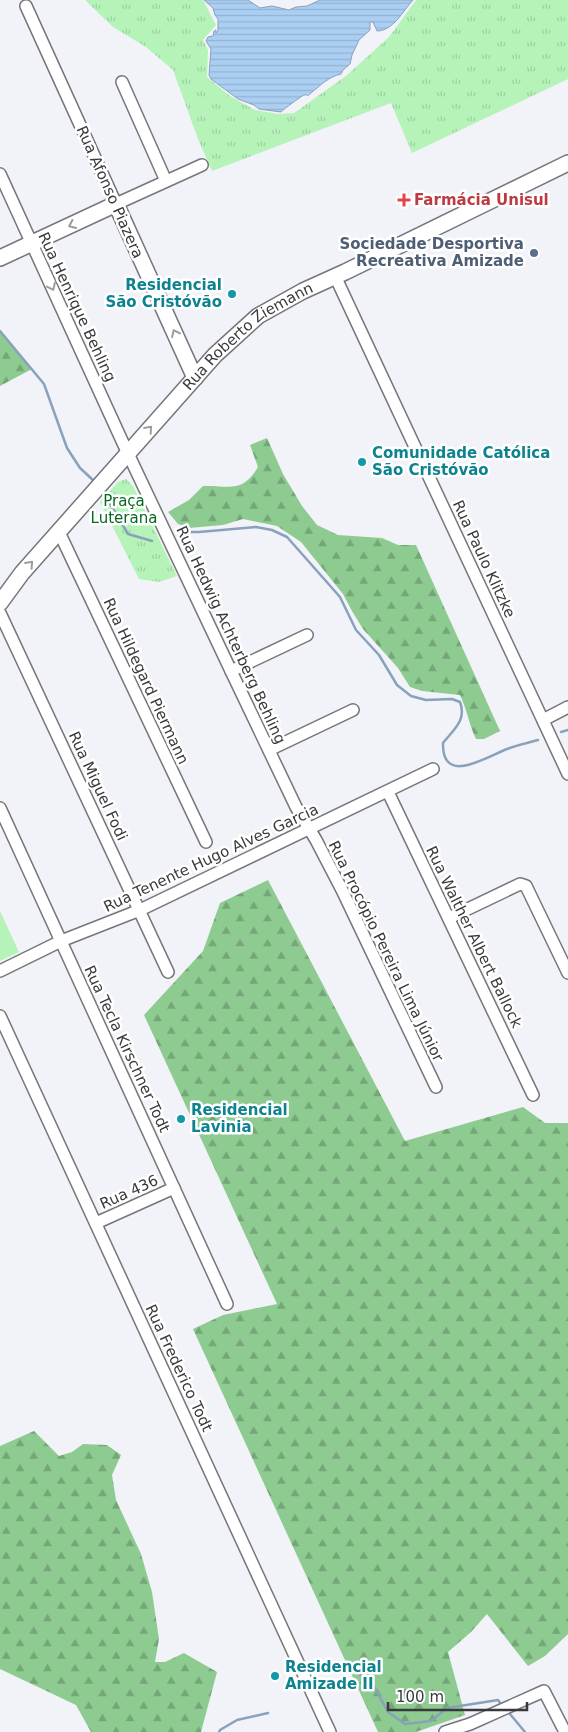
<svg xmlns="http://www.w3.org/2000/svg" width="568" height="1732" viewBox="0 0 568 1732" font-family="'DejaVu Sans',sans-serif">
<defs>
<pattern id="grass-tufts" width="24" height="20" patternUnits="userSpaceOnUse" patternTransform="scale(1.25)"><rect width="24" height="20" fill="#b5f3b9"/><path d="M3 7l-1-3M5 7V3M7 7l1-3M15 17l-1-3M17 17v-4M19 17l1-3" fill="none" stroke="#9cd1a0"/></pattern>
<pattern id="forest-firs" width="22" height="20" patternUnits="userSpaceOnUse" patternTransform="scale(1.25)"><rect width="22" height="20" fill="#8dcb91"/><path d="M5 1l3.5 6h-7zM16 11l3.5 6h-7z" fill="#74a678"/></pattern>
<pattern id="water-rules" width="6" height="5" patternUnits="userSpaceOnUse" patternTransform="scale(1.25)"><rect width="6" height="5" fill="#abcff3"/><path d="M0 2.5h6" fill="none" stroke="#94b2d1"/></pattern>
</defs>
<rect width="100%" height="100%" fill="#f2f3f8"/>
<g fill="url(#grass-tufts)">
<polygon points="85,0 203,0 216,25 203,40 208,50 207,77 230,96 255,110 278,114 294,113 346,76 389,37 416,0 568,0 568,79 412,153 391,103 212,171 198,139 173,70 146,47 113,27"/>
<polygon points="126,479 133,486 177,576 159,582 139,579 100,502 118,482"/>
</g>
<g fill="url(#forest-firs)">
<polygon points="0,331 32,369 0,386"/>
<path d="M 267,438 L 283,474 L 302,506 L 317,525 L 338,535 L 382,538 L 398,545 L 416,545 L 500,731 L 484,739 L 476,739 C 469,724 467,710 460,695 L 422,691 L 410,687 L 398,668 L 363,629 L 352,611 L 343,594 L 301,542 L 277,526 L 243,519 L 223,525 L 189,528 L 178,524 L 168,512 L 189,500 L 203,486 C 230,485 242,494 258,467 L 250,445 Z"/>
<polygon points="268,880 405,1141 523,1107 545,1123 568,1123 568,1634 545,1656 528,1666 487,1614 471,1632 448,1652 465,1715 416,1732 378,1732 193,1329 223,1315 277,1304 144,1015 203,951 220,903"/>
<polygon points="34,1431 59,1456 72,1452 83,1444 107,1445 121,1455 112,1475 116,1500 141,1554 152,1592 159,1639 155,1662 165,1662 184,1653 217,1672 201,1732 91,1732 76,1705 0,1669 0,1446"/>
</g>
<polygon fill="#b5f3b9" points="0,911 19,952 0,961"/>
<path fill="url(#water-rules)" stroke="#89a2bc" d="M 204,0 L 248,0 L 260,8 L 272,6 L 289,10 L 296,7 L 307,6 L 320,0 L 413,0 C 403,11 393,31 377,31 L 373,22 L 370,22 L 370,30 L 359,40 L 352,55 L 350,64 L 343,70 L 341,74 C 328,77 321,85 311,93 C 306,98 310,94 304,95 C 300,97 284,109 281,112 L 259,109 L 254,105 L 238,99 L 211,79 L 209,75 L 211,49 L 206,41 L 208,37 L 213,36 L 214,31 L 216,30 L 216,33 L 218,31 L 218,19 L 215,15 L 213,8 Z"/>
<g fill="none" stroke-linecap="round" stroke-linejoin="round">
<g stroke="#89a2bc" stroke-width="2.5">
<polyline points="0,331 44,384 67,448 80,468 94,481"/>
<polyline points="106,497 128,534 152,541"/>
<path d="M 177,532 L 199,532 L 256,527 L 272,530 L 287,537 L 340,597 L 356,630 L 379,655 L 397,685 L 411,696 L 426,700 L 452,699 L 460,702 C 467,721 453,730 443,743 C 442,787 488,756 507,749 C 517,745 528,743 538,740"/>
<polyline points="561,732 568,730"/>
<polyline points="356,1673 370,1679 388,1712 405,1724 431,1721 447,1708 498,1700 501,1704"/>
<polyline points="510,1714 525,1732"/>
<polyline points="219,1732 220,1730 237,1720 268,1713"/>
</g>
<defs>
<g id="minor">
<polyline points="26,6 116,204 202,165"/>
<polyline points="122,82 166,181"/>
<polyline points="0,174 123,443 231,671 296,807 316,840 342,890 436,1087"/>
<polyline points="335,276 568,774"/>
<polyline points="59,532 206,842"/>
<polyline points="0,613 168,972"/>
<polyline points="231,671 307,635"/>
<polyline points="543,720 568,707"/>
<polyline points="269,750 353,710"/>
<polyline points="388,792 533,1095"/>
<polyline points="0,808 227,1304"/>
<polyline points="449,918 520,884 526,886 568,973"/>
<polyline points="0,971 61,941 140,910 433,769"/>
<polyline points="0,1016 330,1732"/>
<polyline points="96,1223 174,1188"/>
<polyline points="445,1732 470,1724 544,1691 565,1732"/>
</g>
<g id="secondary">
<polyline points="0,258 116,204 195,378"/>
<path id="s1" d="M 0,603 L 22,573 L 215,355 L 258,316 L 303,291 L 345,272 L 568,163"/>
</g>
</defs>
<use href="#minor" stroke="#75767b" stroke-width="14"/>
<use href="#secondary" stroke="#75767b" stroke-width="18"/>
<use href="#minor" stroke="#fff" stroke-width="11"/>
<use href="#secondary" stroke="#fff" stroke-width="15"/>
</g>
<defs><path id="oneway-chevron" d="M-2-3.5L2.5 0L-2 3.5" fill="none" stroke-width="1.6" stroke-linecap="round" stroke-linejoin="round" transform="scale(1.25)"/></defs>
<g stroke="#9c9c9e">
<use href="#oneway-chevron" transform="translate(72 225) rotate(155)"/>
<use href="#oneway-chevron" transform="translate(52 287) rotate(65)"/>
<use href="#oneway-chevron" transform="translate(175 333) rotate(-115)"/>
<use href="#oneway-chevron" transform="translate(149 429) rotate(-49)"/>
<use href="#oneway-chevron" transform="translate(30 564) rotate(-48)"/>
</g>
<path fill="#e0444e" stroke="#fff" stroke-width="2" d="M401.5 192.5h5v5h5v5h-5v5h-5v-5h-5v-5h5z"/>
<circle fill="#5c6f8a" stroke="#fff" stroke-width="2" cx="534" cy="253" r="5"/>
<g fill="#0f9aa8" stroke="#fff" stroke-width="2">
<circle cx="232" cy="294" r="5"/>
<circle cx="362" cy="462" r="5"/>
<circle cx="181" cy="1119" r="5"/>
<circle cx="275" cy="1676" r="5"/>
</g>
<g text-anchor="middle" stroke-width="5" stroke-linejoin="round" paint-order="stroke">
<g font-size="15" fill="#393a3c" stroke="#fff">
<text transform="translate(110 192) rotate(66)" y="5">Rua Afonso Piazera</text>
<text transform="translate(77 307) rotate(65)" y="5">Rua Henrique Behling</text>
<text dy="5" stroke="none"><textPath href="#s1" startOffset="366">Rua Roberto Ziemann</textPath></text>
<text transform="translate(484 559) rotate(65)" y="5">Rua Paulo Klitzke</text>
<text transform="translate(231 635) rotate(65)" y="5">Rua Hedwig Achterberg Behling</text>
<text transform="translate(146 681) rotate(65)" y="5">Rua Hildegard Piermann</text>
<text transform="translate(98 786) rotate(65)" y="5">Rua Miguel Fodi</text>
<text transform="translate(211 858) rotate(-25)" y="5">Rua Tenente Hugo Alves Garcia</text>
<text transform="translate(474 937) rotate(64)" y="5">Rua Walther Albert Ballock</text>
<text transform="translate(386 951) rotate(64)" y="5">Rua Procópio Pereira Lima Júnior</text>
<text transform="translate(127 1049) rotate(65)" y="5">Rua Tecla Kirschner Todt</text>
<text transform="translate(129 1192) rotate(-24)" y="5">Rua 436</text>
<text transform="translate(179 1368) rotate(65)" y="5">Rua Frederico Todt</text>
</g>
<g font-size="15" font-weight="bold" fill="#be3a42" stroke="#fff" text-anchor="start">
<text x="414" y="205">Farmácia Unisul</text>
</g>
<g font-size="15" font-weight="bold" fill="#4e5e75" stroke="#fff" text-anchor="end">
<text x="524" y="249">Sociedade Desportiva<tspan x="524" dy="17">Recreativa Amizade</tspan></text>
</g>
<g font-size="15" font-weight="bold" fill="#0d838f" stroke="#fff" text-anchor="start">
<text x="222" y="290" text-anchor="end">Residencial<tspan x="222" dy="17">São Cristóvão</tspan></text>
<text x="372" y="458">Comunidade Católica<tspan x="372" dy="17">São Cristóvão</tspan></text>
<text x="191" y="1115">Residencial<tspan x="191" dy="17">Lavinia</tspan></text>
<text x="285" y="1672">Residencial<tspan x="285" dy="17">Amizade II</tspan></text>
</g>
<g font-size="15" fill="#076820" stroke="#fff">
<text x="124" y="506">Praça<tspan x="124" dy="17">Luterana</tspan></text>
</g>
</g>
<path d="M388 1702v8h139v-8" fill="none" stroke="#393a3c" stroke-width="2.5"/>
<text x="396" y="1702" font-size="15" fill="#393a3c" stroke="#ffffff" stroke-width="4" paint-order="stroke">100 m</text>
</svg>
